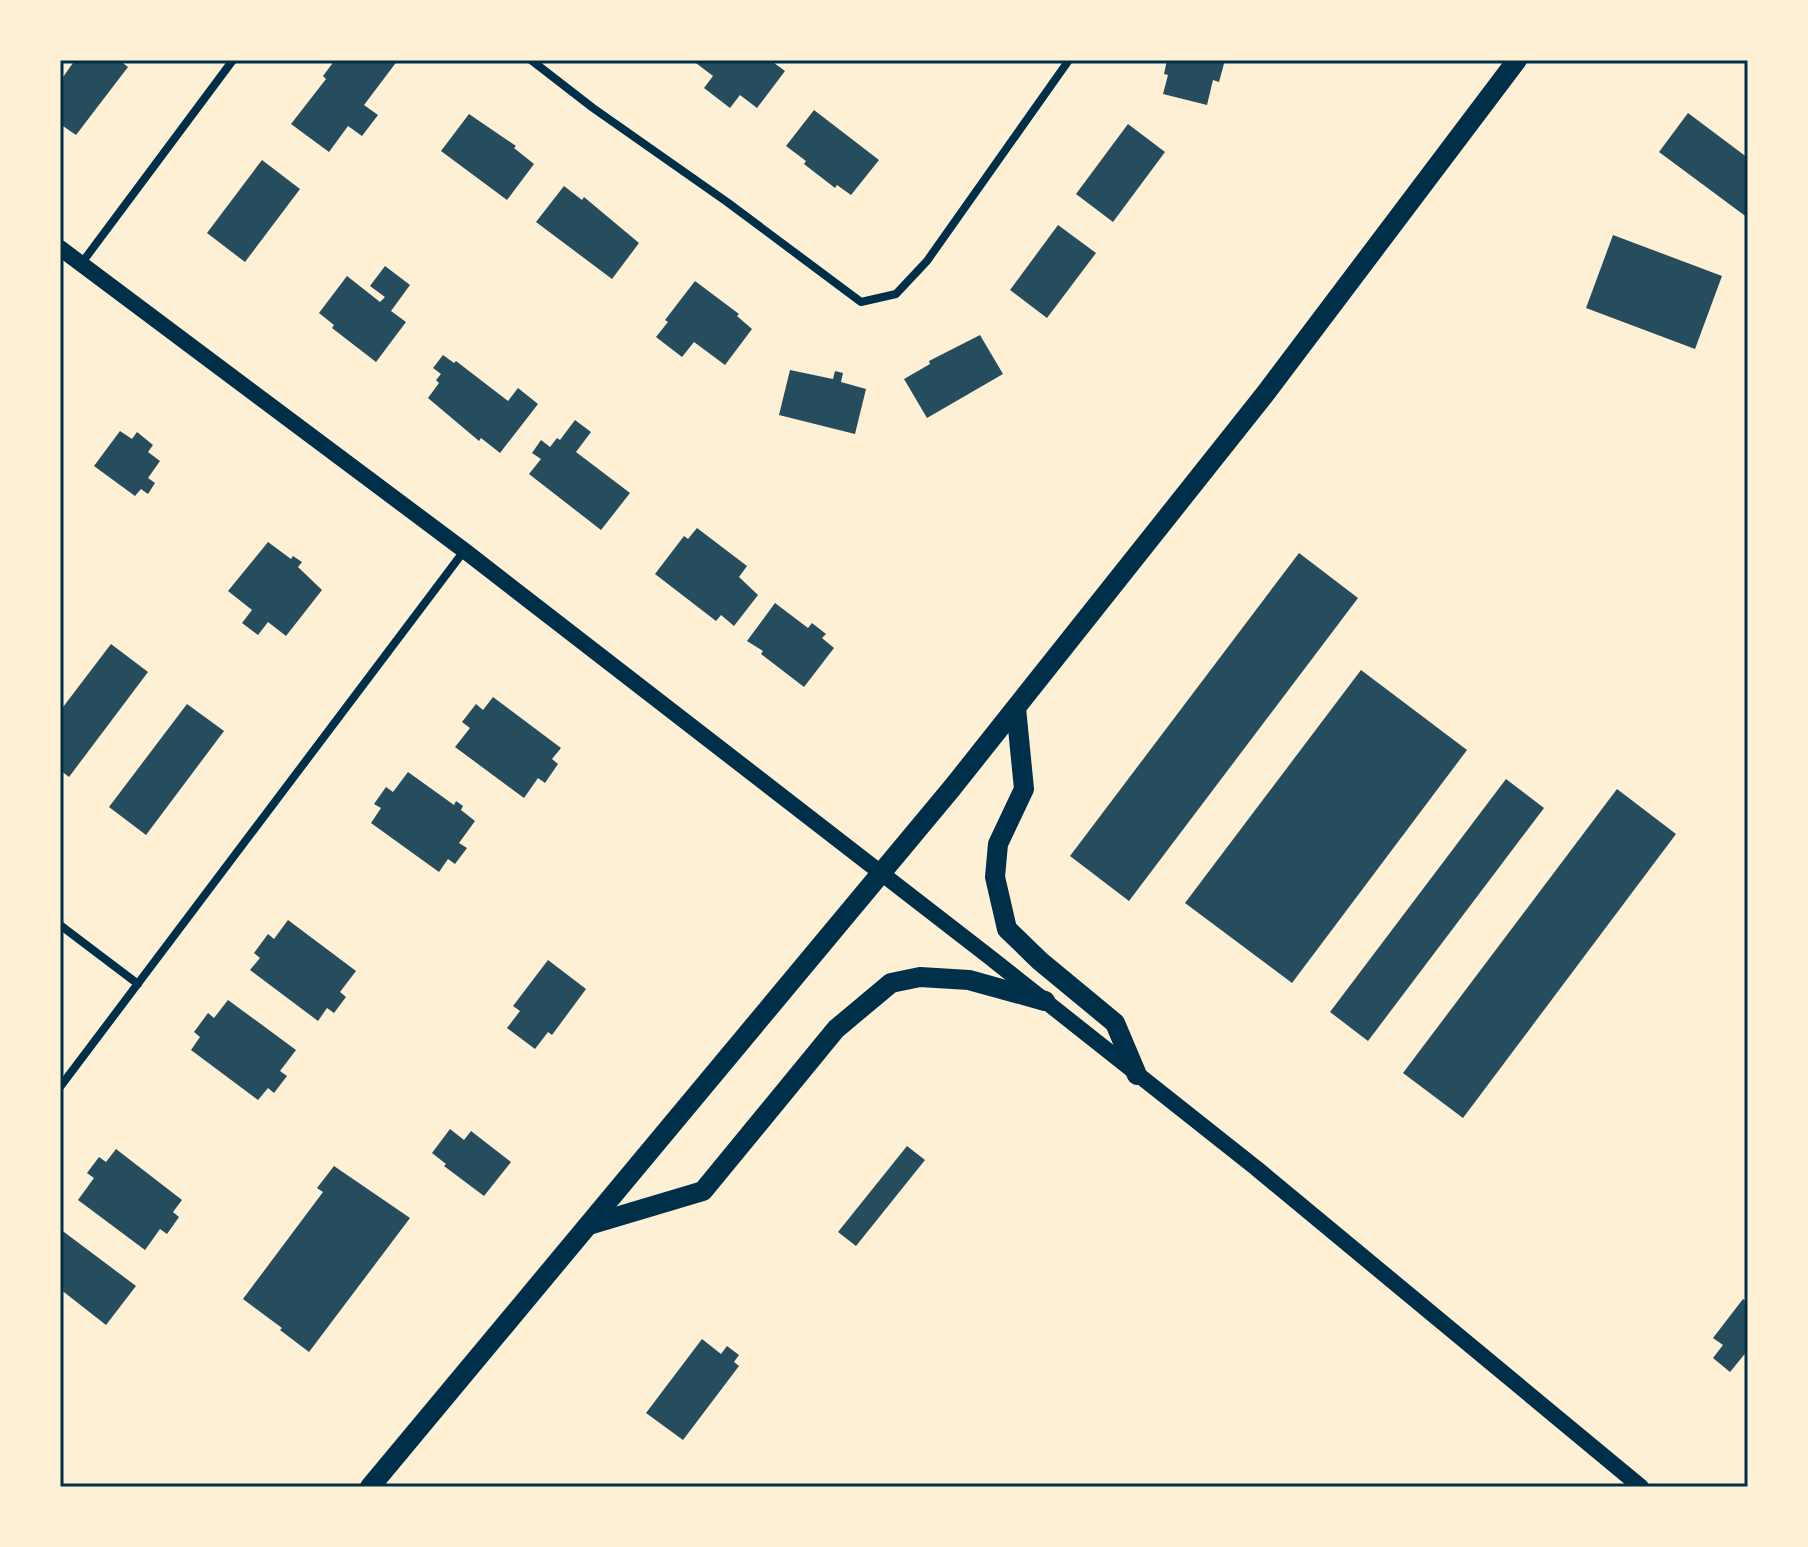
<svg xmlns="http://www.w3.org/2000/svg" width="1808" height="1547" viewBox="0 0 1808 1547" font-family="Mulish,sans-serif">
<rect width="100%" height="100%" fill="#fdf0d5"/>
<g fill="#264d5e">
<polygon points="75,60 119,60 128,67 76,135 60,124 61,80"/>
<polygon points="335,60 398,60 364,105 378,115 362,136 348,126 329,152 291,124 326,79 323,76"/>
<polygon points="692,60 770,60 785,71 757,108 740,95 730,108 704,88 713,76"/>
<polygon points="1167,60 1225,60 1219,82 1213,80 1207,105 1163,94 1168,75 1164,74"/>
<polygon points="814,110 879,160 851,195 837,185 835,188 804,164 806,161 786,146"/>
<polygon points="1688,113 1748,158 1748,218 1659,152"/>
<polygon points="469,114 516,146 514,148 534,164 507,200 441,151"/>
<polygon points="1128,124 1165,152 1113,222 1076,194"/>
<polygon points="262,160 300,189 245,262 207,233"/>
<polygon points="564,186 582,200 584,197 639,243 612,279 536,222"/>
<polygon points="1058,225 1096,253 1047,318 1010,290"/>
<polygon points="1613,235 1722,276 1695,349 1586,308"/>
<polygon points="385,266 410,285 391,311 406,322 376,362 332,328 334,325 319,313 347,276 380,302 385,297 370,286"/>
<polygon points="695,281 739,314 737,316 752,329 725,365 694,342 682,357 656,337 668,322 665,320"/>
<polygon points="980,335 1003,374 927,418 904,379 930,364 929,361"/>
<polygon points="443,355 454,363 456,361 508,401 518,388 538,404 500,453 481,438 479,441 428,398 439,383 436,380 441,374 433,368"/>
<polygon points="790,370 833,379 835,371 843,373 841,382 866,389 855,434 779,415"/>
<polygon points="575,420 591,432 576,452 630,493 601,530 529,474 541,459 532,453 541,440 550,447 557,438 560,440"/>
<polygon points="120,431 132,439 137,432 153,445 148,452 160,461 148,478 155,483 148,494 141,489 135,496 94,466"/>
<polygon points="697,528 747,566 739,577 758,595 734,626 721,615 716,621 655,574 684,536 688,539"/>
<polygon points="268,542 291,559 293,556 302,562 298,567 322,590 286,636 268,622 258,635 242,623 252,610 228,591"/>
<polygon points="1299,553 1358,598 1129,901 1070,856"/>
<polygon points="775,603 808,628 812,623 826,634 822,638 834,648 804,687 761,654 763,651 747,641"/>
<polygon points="111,644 148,672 69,777 60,770 60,711"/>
<polygon points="1361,670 1467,750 1292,983 1185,903"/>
<polygon points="493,697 561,748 552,759 558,764 545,783 538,778 524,798 455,747 470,728 462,722 476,704 483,710"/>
<polygon points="187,704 224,731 146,835 109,807"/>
<polygon points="408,772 454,805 456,801 463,806 461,810 475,821 459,843 467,848 455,864 448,859 439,872 371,823 381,808 374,804 386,787 393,792"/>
<polygon points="1506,779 1544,808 1368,1041 1330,1012"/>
<polygon points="1617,789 1676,834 1463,1118 1403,1073"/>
<polygon points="288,920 356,971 340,992 346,997 334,1013 327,1008 318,1021 250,970 260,958 254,953 268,934 274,939"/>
<polygon points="548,960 586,989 552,1035 548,1032 535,1049 507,1028 520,1011 513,1006"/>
<polygon points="228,1000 296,1050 280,1071 287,1076 274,1093 268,1088 258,1100 191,1050 200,1037 194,1032 208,1013 214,1018"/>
<polygon points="450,1129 464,1140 471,1131 511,1162 484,1196 444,1166 446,1164 432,1153"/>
<polygon points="907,1146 925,1160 856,1246 838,1232"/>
<polygon points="116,1149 182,1200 173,1212 179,1217 167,1234 160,1229 145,1250 78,1200 94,1178 87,1173 99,1157 106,1162"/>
<polygon points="334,1166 410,1218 309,1352 280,1330 282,1328 243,1299 323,1192 317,1188"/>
<polygon points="60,1229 136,1286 106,1325 60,1289"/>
<polygon points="1743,1299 1748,1303 1748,1350 1730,1372 1713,1358 1723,1345 1713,1338"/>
<polygon points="702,1339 721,1354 727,1346 739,1355 734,1362 739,1366 683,1440 646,1413"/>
</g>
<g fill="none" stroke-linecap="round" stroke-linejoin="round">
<g stroke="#003049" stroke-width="8">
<polyline points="531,60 593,108 727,202 861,302 896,294 927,261 1069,60"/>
<polyline points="81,264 233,60"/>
<polyline points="60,925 138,984"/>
<polyline points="60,1087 464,551"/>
</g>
<polyline stroke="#003049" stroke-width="16" points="60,248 465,551 987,955 1256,1168 1641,1487"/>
<g stroke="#003049" stroke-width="20">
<polyline points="1016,708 1024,789 998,844 995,877 1007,929 1040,961 1115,1023 1137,1075"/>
<polyline points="589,1225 703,1191 836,1029 891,983 920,977 969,980 1045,1001"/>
<polyline points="370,1487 952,788 1265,394 1517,60"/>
</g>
</g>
<rect width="1808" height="1547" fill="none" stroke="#fdf0d5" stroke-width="124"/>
<rect x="62" y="62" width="1684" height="1423" fill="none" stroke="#003049" stroke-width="3"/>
</svg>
